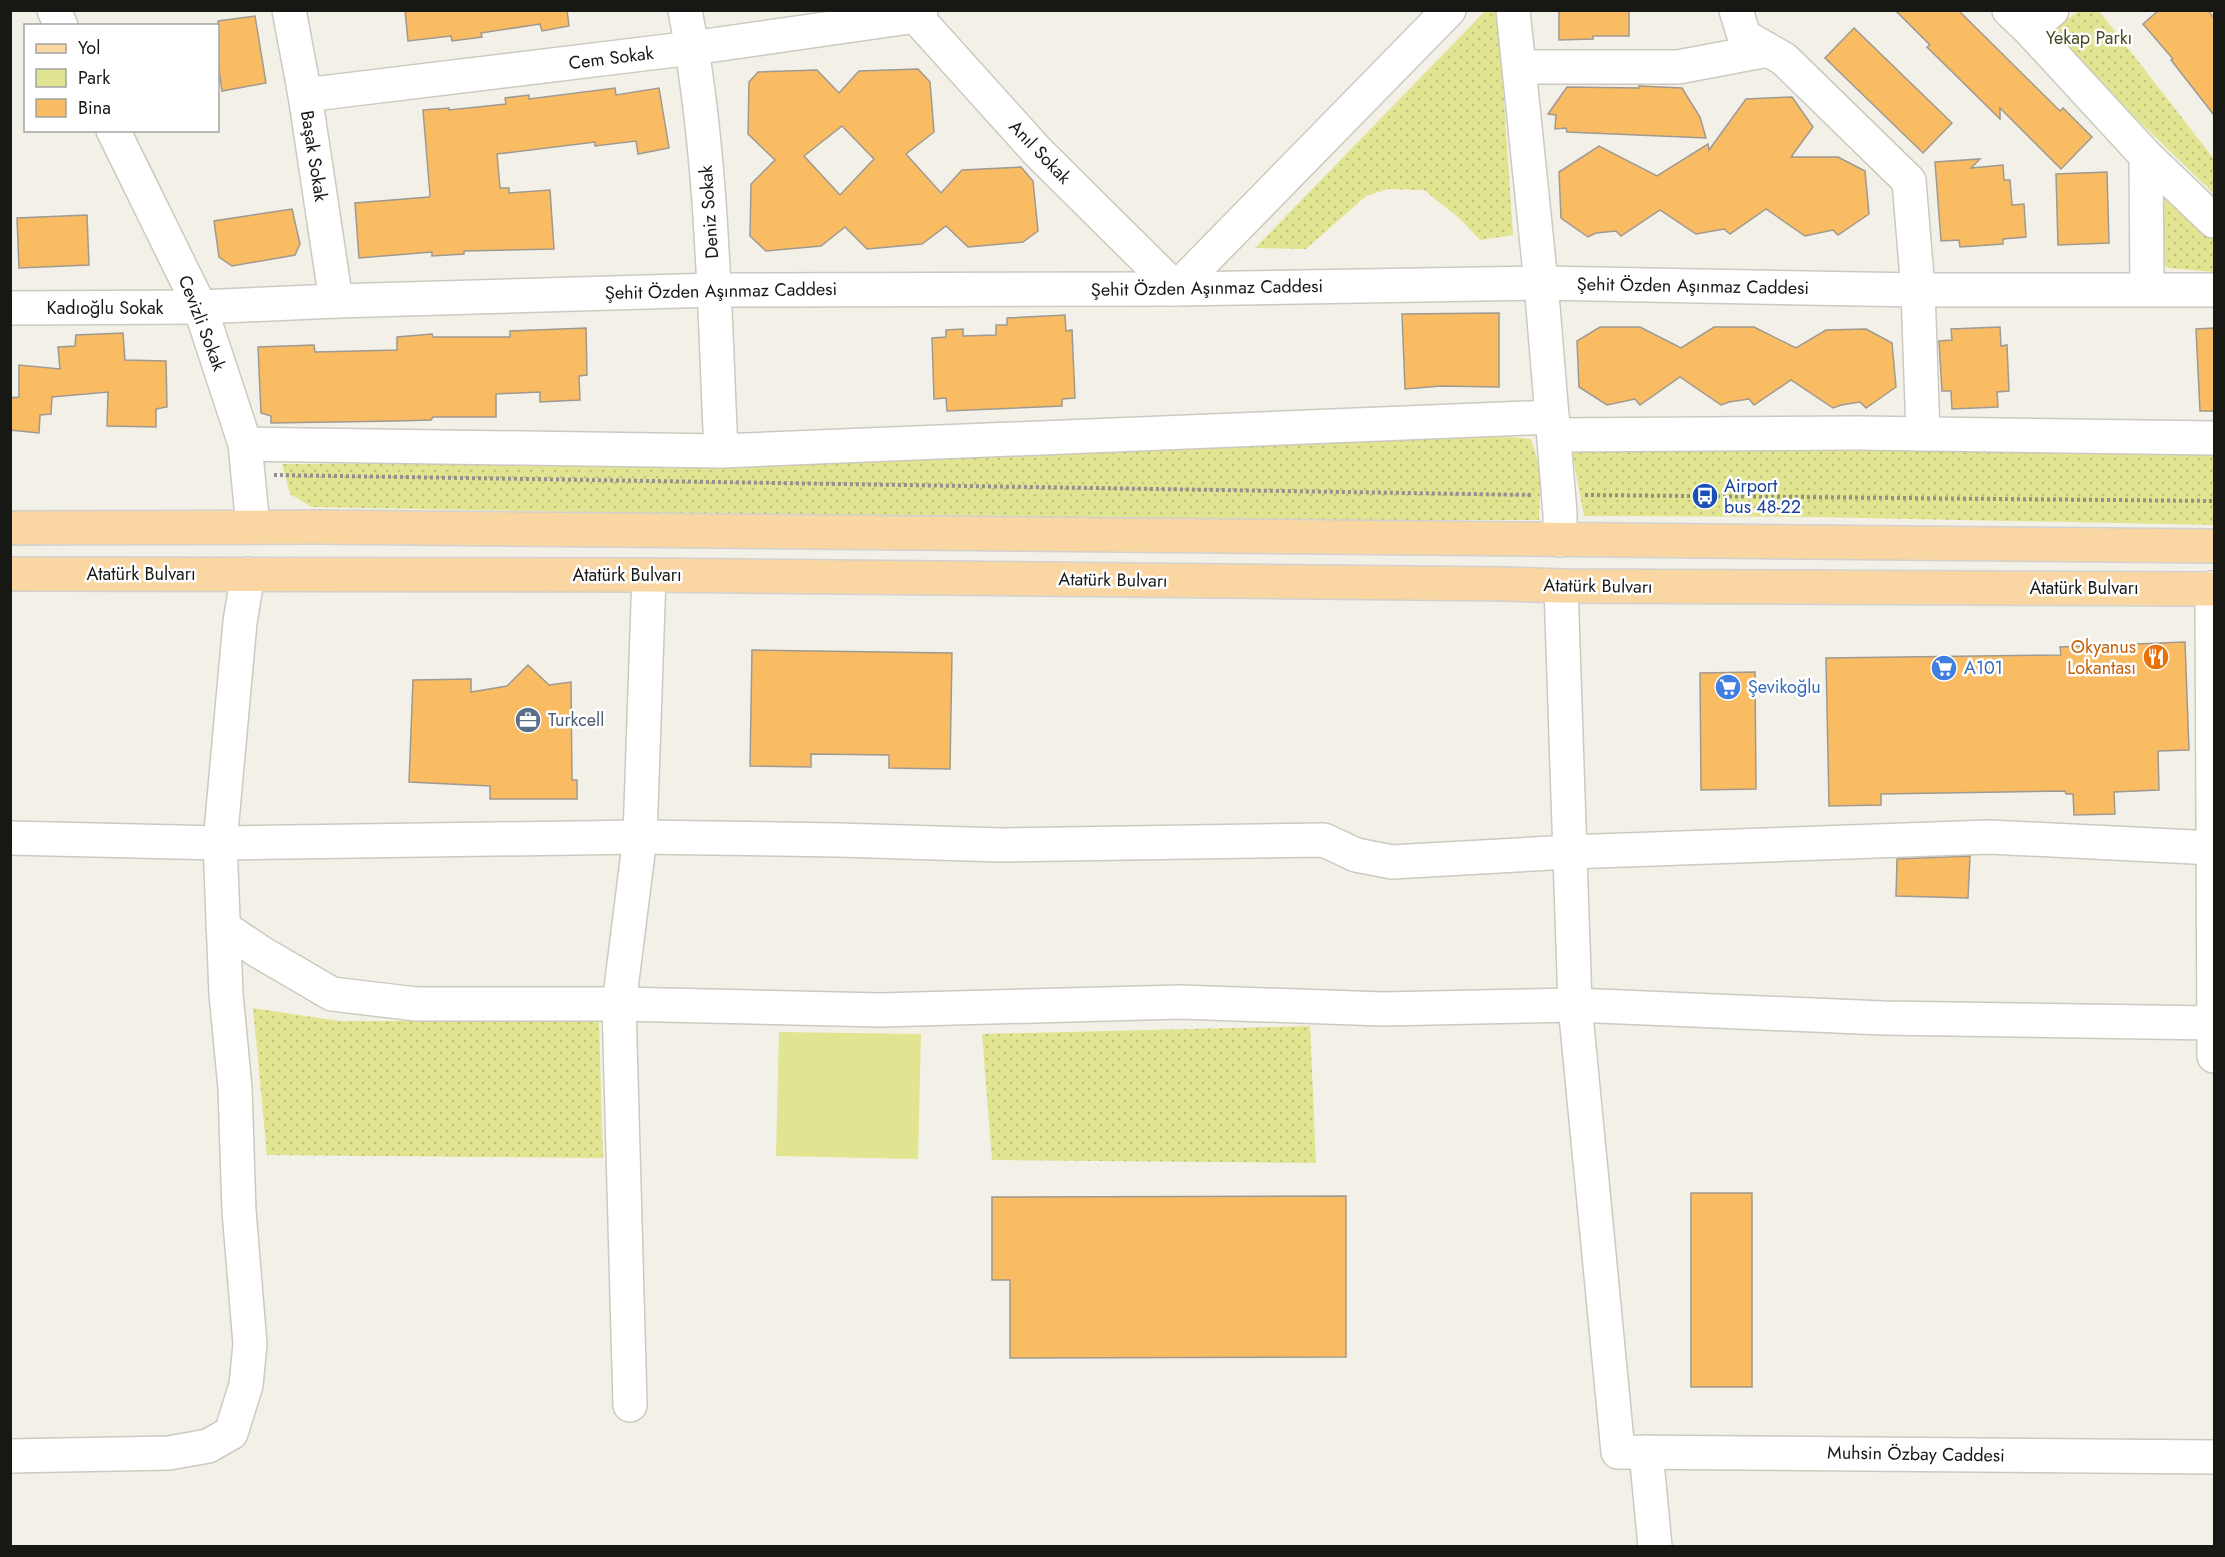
<svg xmlns="http://www.w3.org/2000/svg" width="2225" height="1557" viewBox="0 0 2225 1557" font-family="Jost,sans-serif">
<defs>
<pattern id="green-dots" width="8" height="8" patternUnits="userSpaceOnUse" patternTransform="scale(1.5)"><rect width="8" height="8" fill="#e1e491"/><path d="M2 2h.1M6 6h.1" fill="none" stroke="#c0c37c" stroke-width="1.8" stroke-linecap="round"/></pattern>
</defs>
<rect width="100%" height="100%" fill="#f3f1e7"/>
<g fill="url(#green-dots)">
<polygon points="1485,11 1498,11 1513,235 1480,240 1460,219 1424,190 1388,189 1366,196 1306,249 1255,248"/>
<polygon points="2079,11 2099,11 2214,159 2214,194 2048,33"/>
<polygon points="2164,192 2214,236 2214,272 2169,268 2162,266 2158,200"/>
<polygon points="1475,433 1531,439 1541,471 1539,520 981,520 312,507 290,494 282,464 737,463"/>
<polygon points="1570,441 2214,454 2214,525 1815,517 1584,516"/>
<polygon points="253,1008 339,1021 599,1021 603,1158 267,1155"/>
<polygon points="1310,1026 1316,1163 992,1160 982,1034"/>
</g>
<polygon fill="#e1e491" points="779,1032 921,1034 918,1159 776,1156"/>
<g fill="#f9bc63" stroke="#9f9991" stroke-width="1.5" fill-rule="evenodd">
<polygon points="405,10 567,10 569,26 542,31 540,24 481,33 482,37 452,41 451,36 408,41"/>
<polygon points="1559,10 1629,10 1629,36 1593,36 1593,39 1559,40"/>
<polygon points="1895,10 1958,10 2060,111 2063,108 2092,137 2061,169 2000,108 2000,119 1927,47 1930,45"/>
<polygon points="2159,10 2208,10 2214,18 2214,115 2171,60 2173,59 2143,24"/>
<polygon points="255,16 266,83 222,91 218,62 218,21"/>
<polygon points="1854,28 1952,123 1923,153 1825,58"/>
<path d="M 918,69 L 930,82 L 934,132 L 906,154 L 941,193 L 962,170 L 1021,167 L 1033,181 L 1038,231 L 1023,242 L 968,247 L 946,226 L 922,244 L 867,249 L 845,227 L 821,246 L 766,251 L 750,236 L 751,184 L 775,160 L 748,134 L 749,82 L 758,72 L 817,70 L 839,93 L 859,71 ZM 842,126 L 874,159 L 840,195 L 804,156 Z"/>
<polygon points="1639,86 1682,88 1700,117 1706,138 1567,132 1566,128 1555,129 1556,115 1548,114 1567,87 1639,88"/>
<polygon points="615,88 616,95 659,88 669,148 638,154 636,141 595,146 595,142 497,154 500,188 509,188 509,193 550,190 554,249 464,251 464,254 432,256 432,252 359,258 355,203 429,197 430,195 423,110 449,108 449,110 506,104 505,98 529,95 529,99"/>
<polygon points="1792,97 1813,127 1791,157 1838,157 1865,171 1869,214 1838,235 1833,230 1805,236 1766,209 1730,234 1724,229 1696,234 1660,210 1621,236 1616,231 1596,233 1588,237 1561,218 1559,172 1599,146 1657,176 1708,144 1709,150 1746,99"/>
<polygon points="1980,159 1971,168 2003,165 2004,180 2010,180 2012,205 2024,204 2026,237 2003,239 2003,244 1960,247 1959,240 1941,241 1935,162"/>
<polygon points="2107,172 2109,243 2058,245 2056,174"/>
<polygon points="292,209 300,244 295,255 232,266 219,257 214,221"/>
<polygon points="87,215 89,265 19,268 17,218"/>
<polygon points="1499,313 1499,387 1441,386 1405,389 1402,314"/>
<polygon points="1065,315 1066,331 1072,330 1075,398 1062,399 1062,406 947,411 946,398 934,399 932,338 946,337 946,330 963,329 963,336 996,335 996,325 1007,325 1007,318"/>
<polygon points="1600,327 1640,327 1681,348 1714,327 1754,327 1796,348 1826,330 1866,329 1892,343 1896,387 1866,408 1860,402 1841,405 1833,408 1791,380 1754,405 1749,399 1729,402 1721,405 1680,377 1640,405 1635,399 1607,405 1579,387 1577,341"/>
<polygon points="2000,327 2001,346 2007,345 2009,391 1997,392 1998,407 1952,409 1951,391 1942,391 1939,341 1952,340 1951,329"/>
<polygon points="586,328 587,375 579,376 580,400 540,402 540,392 496,394 496,417 433,417 431,420 397,421 271,423 271,416 261,413 258,347 314,345 315,352 397,350 397,337 432,334 433,337 510,337 510,331"/>
<polygon points="2214,328 2214,411 2200,411 2196,329"/>
<polygon points="123,333 125,360 166,361 167,407 156,409 156,427 107,426 108,392 52,397 51,414 40,415 39,433 10,430 10,398 19,397 19,365 60,369 58,347 75,346 76,335"/>
<polygon points="2185,642 2189,750 2158,751 2159,790 2114,792 2115,814 2074,815 2073,794 2066,794 2065,791 1881,794 1881,805 1829,806 1826,658 2061,655 2060,647"/>
<polygon points="752,650 952,653 950,769 889,768 889,755 811,754 811,767 750,766"/>
<polygon points="528,665 549,685 571,682 572,780 577,780 577,799 490,799 490,786 409,782 413,680 471,679 471,692 507,686"/>
<polygon points="1755,672 1756,789 1701,790 1700,673"/>
<polygon points="1970,856 1968,898 1896,896 1897,859"/>
<rect x="1691" y="1193" width="61" height="194"/>
<polygon points="1346,1196 1346,1357 1010,1358 1010,1280 992,1280 992,1197"/>
</g>
<g fill="none" stroke-linecap="round" stroke-linejoin="round">
<defs>
<g id="minor">
<polyline points="54,10 61,26"/>
<polyline points="289,10 305,95 336,301"/>
<path d="M 685,10 C 713,155 714,304 721,451"/>
<polyline points="910,10 1037,151 1176,289 1449,10"/>
<polyline points="1513,10 1541,283 1560,513 1560,540"/>
<polyline points="1736,10 1744,36 1784,59 1909,181 1918,290 1923,434"/>
<polyline points="2009,10 2029,29 2146,156"/>
<polyline points="2029,29 2052,10"/>
<polyline points="1519,67 1678,67 1768,50"/>
<polyline points="305,95 692,48 916,16 921,10"/>
<polyline points="113,130 200,307 245,444 253,527"/>
<polyline points="2147,288 2146,156 2214,221"/>
<polyline points="10,308 200,307 336,301 714,290 1176,289 1541,283 1918,290 2214,290"/>
<polyline points="1554,435 1858,433 2214,438"/>
<polyline points="245,444 721,451 1552,417"/>
<polyline points="1561,586 1575,1005 1618,1452 2214,1457"/>
<polyline points="2212,588 2214,1056"/>
<polyline points="10,838 220,843 640,837 839,840 1001,845 1324,840 1356,855 1392,862 1569,852 1989,837 2214,848"/>
<polyline points="223,927 260,952 332,994 416,1004 619,1004 880,1010 1180,1002 1383,1009 1575,1005 1883,1018 2214,1023"/>
<polyline points="630,1405 619,1004 640,837 649,575"/>
<polyline points="1646,1452 1655,1546"/>
<polyline points="10,1456 169,1453 208,1446 231,1433 246,1385 250,1344 239,1211 235,1088 226,994 220,843 240,622 248,574"/>
</g>
<g id="major">
<polyline points="10,528 318,527 2214,546"/>
<polyline points="10,574 649,575 1507,584 1561,586 2214,589"/>
</g>
</defs>
<use href="#minor" stroke="#ccc9c0" stroke-width="36"/>
<use href="#major" stroke="#d1d1d0" stroke-width="36"/>
<g stroke="#92918a" stroke-width="4" stroke-dasharray="3 3" stroke-linecap="butt">
<polyline points="274,475 1533,495"/>
<polyline points="1585,495 2214,501"/>
</g>
<use href="#minor" stroke="#fff" stroke-width="33"/>
<use href="#major" stroke="#fad6a3" stroke-width="33"/>
</g>
<defs>
<symbol id="bus-disc" viewBox="-11 -11 22 22"><circle r="9.5" fill="#1a4fb4" stroke="#fff"/><path d="M-5-6H5V4H4V6H2V4H-2V6H-4V4H-5ZM-3.5-4V0h7V-4ZM-3.5 1.2v1.5H-2V1.2ZM2 1.2v1.5H3.5V1.2Z" fill="#fff"/></symbol>
<symbol id="restaurant-disc" viewBox="-11 -11 22 22"><circle r="9.5" fill="#e8710a" stroke="#fff"/><path d="M-5-6h1v4h1v-4h1v4h1v-4h1v5L-1.5 .5V6h-2V.5L-5-1ZM5-6V6H3V1.5H1.5Q1.5-4 5-6Z" fill="#fff"/></symbol>
<symbol id="supermarket-disc" viewBox="-11 -11 22 22"><circle r="9.5" fill="#3f7fe0" stroke="#fff"/><path d="M-6-5.5h2.5l.6 2H6L4.5 2H-2.5L-4.4-4H-6ZM-1.5 3.2a1.3 1.3 0 1 0 .1 0ZM3 3.2a1.3 1.3 0 1 0 .1 0Z" fill="#fff"/></symbol>
<symbol id="office-disc" viewBox="-11 -11 22 22"><circle r="9.5" fill="#5c6f8a" stroke="#fff"/><path d="M-6-3h4V-5.5h4V-3h4V5H-6ZM-1-4.5V-3h2v-1.5ZM-6 0V1H6V0Z" fill="#fff"/></symbol>
</defs>
<g fill-rule="evenodd">
<use href="#bus-disc" x="1690" y="481" width="30" height="30"/>
<use href="#restaurant-disc" x="2141" y="642" width="30" height="30"/>
<use href="#supermarket-disc" x="1929" y="653" width="30" height="30"/>
<use href="#supermarket-disc" x="1713" y="672" width="30" height="30"/>
<use href="#office-disc" x="513" y="705" width="30" height="30"/>
</g>
<g text-anchor="middle" stroke-width="5" stroke-linejoin="round" paint-order="stroke">
<g font-size="18" fill="#494b20" stroke="#fff">
<text x="2089" y="44">Yekap Parkı</text>
</g>
<g font-size="18" fill="#171713" stroke="#fff">
<text transform="translate(611 58) rotate(-7)" y="6">Cem Sokak</text>
<text transform="translate(1040 152) rotate(46)" y="6">Anıl Sokak</text>
<text transform="translate(314 156) rotate(81)" y="6">Başak Sokak</text>
<text transform="translate(709 212) rotate(-94)" y="6">Deniz Sokak</text>
<text transform="translate(1693 286) rotate(1)" y="6">Şehit Özden Aşınmaz Caddesi</text>
<text transform="translate(1207 288) rotate(-1)" y="6">Şehit Özden Aşınmaz Caddesi</text>
<text transform="translate(721 291) rotate(-1)" y="6">Şehit Özden Aşınmaz Caddesi</text>
<text x="105" y="314">Kadıoğlu Sokak</text>
<text transform="translate(202 323) rotate(69)" y="6">Cevizli Sokak</text>
<text x="141" y="580">Atatürk Bulvarı</text>
<text x="627" y="581">Atatürk Bulvarı</text>
<text transform="translate(1113 580) rotate(1)" y="6">Atatürk Bulvarı</text>
<text transform="translate(1598 586) rotate(1)" y="6">Atatürk Bulvarı</text>
<text x="2084" y="594">Atatürk Bulvarı</text>
<text transform="translate(1916 1454) rotate(1)" y="6">Muhsin Özbay Caddesi</text>
</g>
<g font-size="18" fill="#164399" stroke="#fff" text-anchor="start">
<text x="1724" y="492">Airport<tspan x="1724" dy="21">bus 48-22</tspan></text>
</g>
<g font-size="18" fill="#c56008" stroke="#fff" text-anchor="end">
<text x="2136" y="653">Okyanus<tspan x="2136" dy="21">Lokantası</tspan></text>
</g>
<g font-size="18" fill="#366cbe" stroke="#fff" text-anchor="start">
<text x="1964" y="674">A101</text>
<text x="1748" y="693">Şevikoğlu</text>
</g>
<g font-size="18" fill="#4e5e75" stroke="#fff" text-anchor="start">
<text x="548" y="726">Turkcell</text>
</g>
</g>
<rect width="2225" height="1557" fill="none" stroke="#171713" stroke-width="24"/>
<rect x="24" y="24" width="195" height="108" fill="#ffffff" stroke="#a2a2a1" stroke-width="1.5"/>
<rect x="36" y="44" width="30" height="9" fill="#fad6a3" stroke="#a2a2a1" stroke-width="1.5"/>
<text x="78" y="54" font-size="18" fill="#171713">Yol</text>
<rect x="36" y="69" width="30" height="18" fill="#e1e491" stroke="#a2a2a1" stroke-width="1.5"/>
<text x="78" y="84" font-size="18" fill="#171713">Park</text>
<rect x="36" y="99" width="30" height="18" fill="#f9bc63" stroke="#a2a2a1" stroke-width="1.5"/>
<text x="78" y="114" font-size="18" fill="#171713">Bina</text>
</svg>
